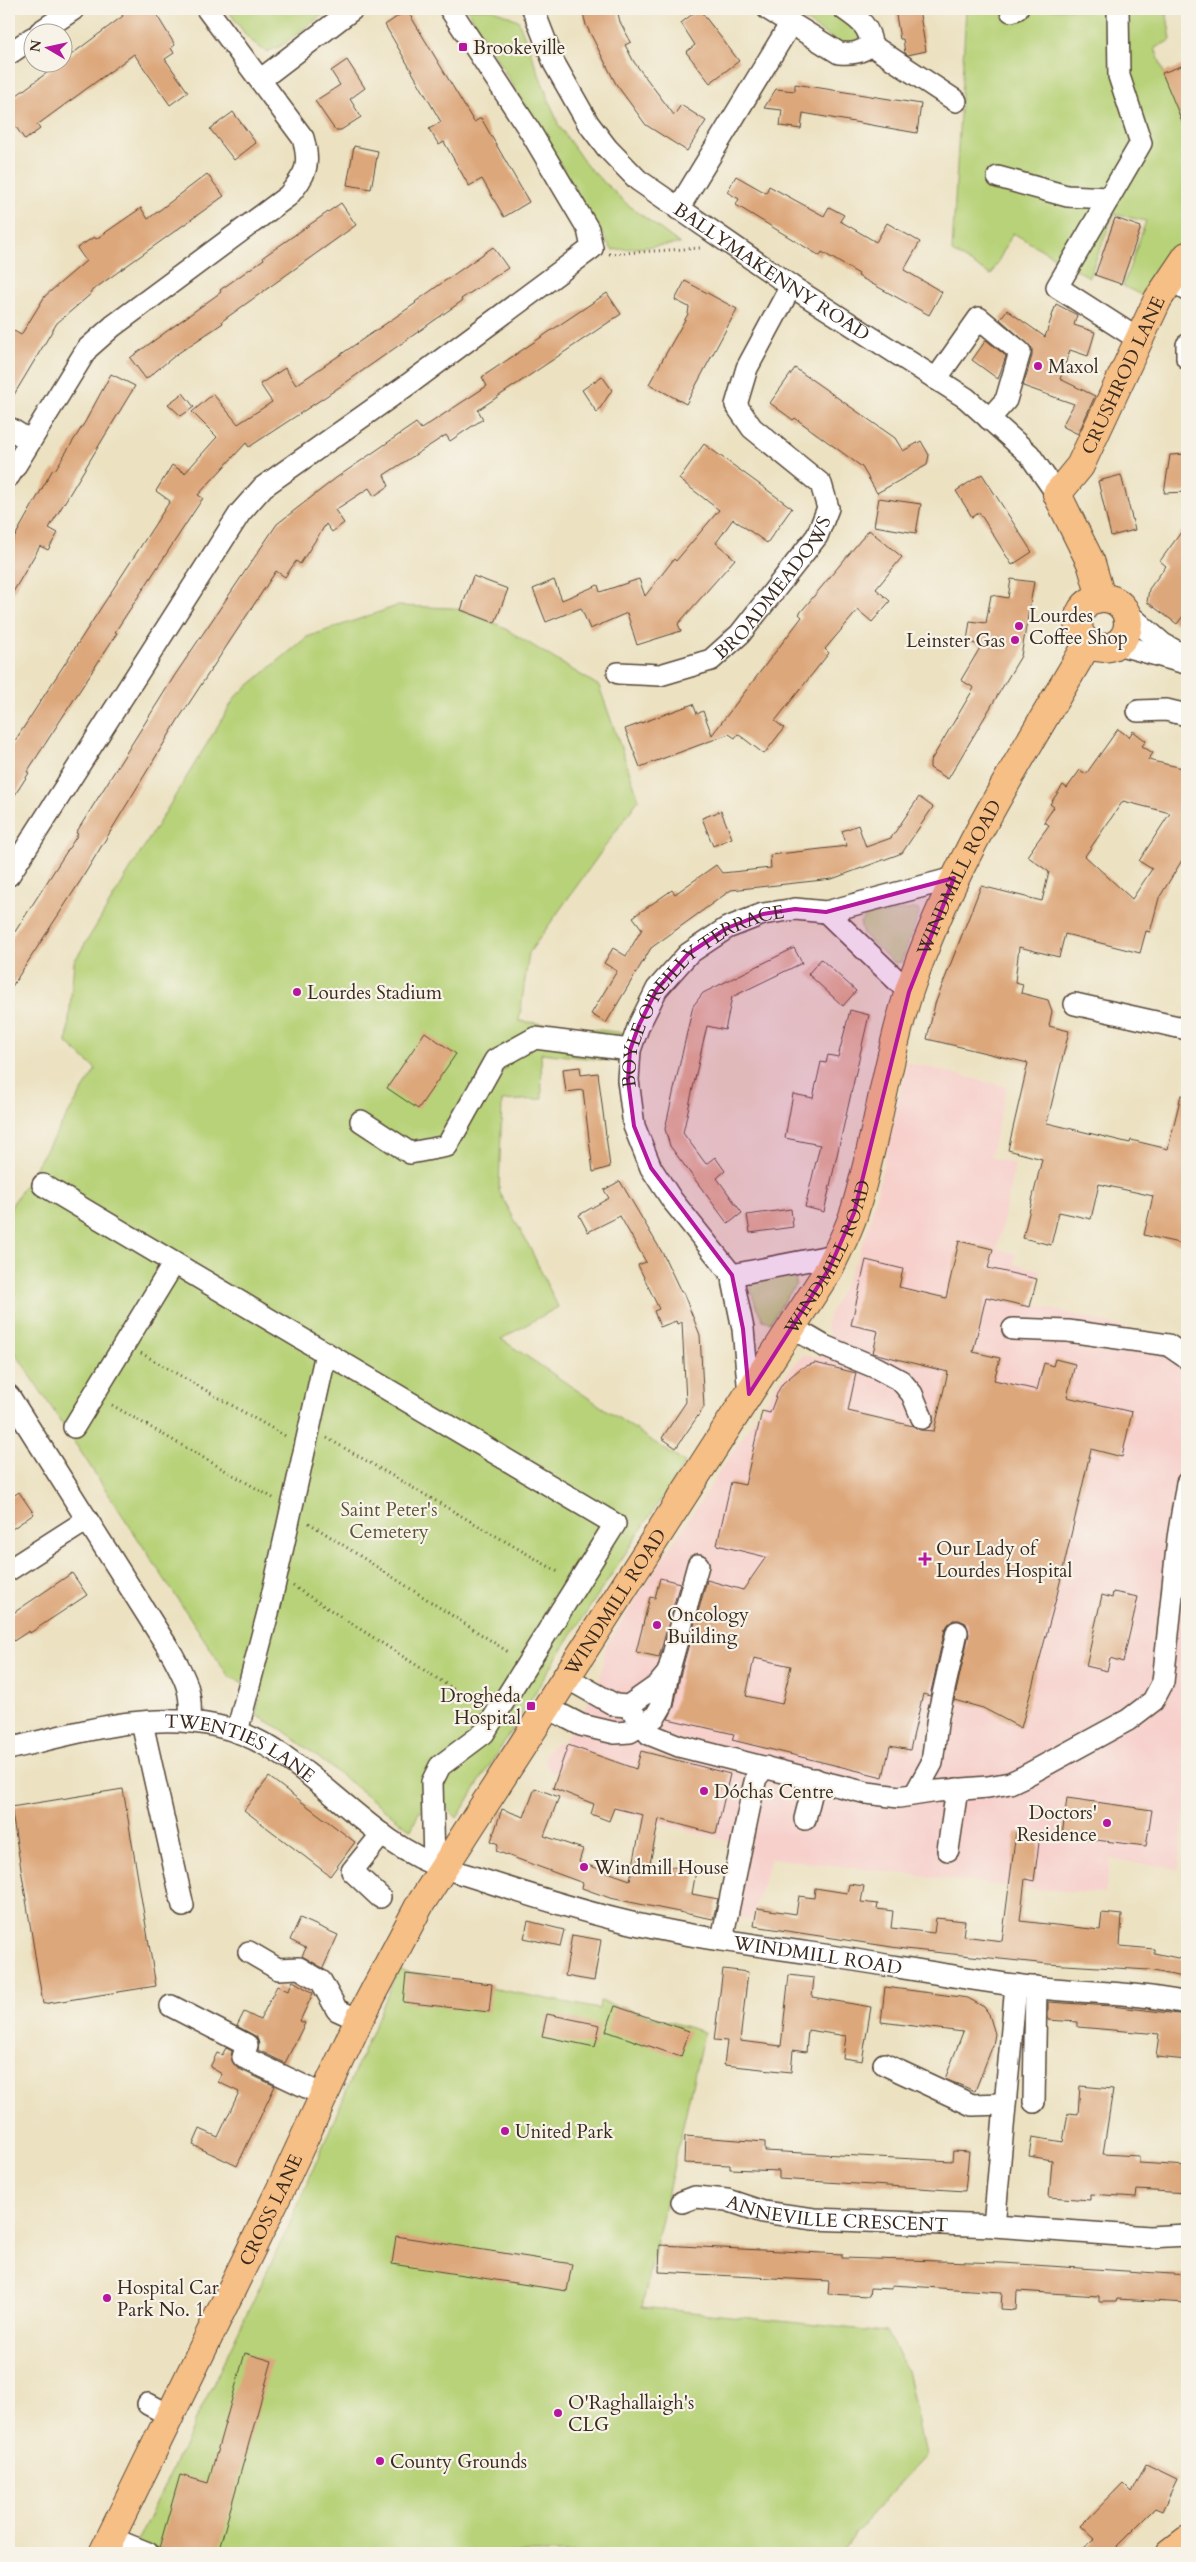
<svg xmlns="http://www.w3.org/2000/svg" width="1196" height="2562" viewBox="0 0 1196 2562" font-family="Cardo,serif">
<rect width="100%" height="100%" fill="#f7f3e8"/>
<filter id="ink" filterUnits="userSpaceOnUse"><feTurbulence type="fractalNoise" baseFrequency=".02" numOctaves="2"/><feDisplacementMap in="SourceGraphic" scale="10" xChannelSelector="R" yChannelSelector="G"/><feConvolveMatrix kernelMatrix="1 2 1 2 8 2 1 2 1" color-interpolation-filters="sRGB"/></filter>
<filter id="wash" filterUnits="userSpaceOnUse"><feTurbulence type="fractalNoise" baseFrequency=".0096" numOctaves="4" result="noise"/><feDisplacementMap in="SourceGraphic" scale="20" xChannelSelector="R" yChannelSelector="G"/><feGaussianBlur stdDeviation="1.12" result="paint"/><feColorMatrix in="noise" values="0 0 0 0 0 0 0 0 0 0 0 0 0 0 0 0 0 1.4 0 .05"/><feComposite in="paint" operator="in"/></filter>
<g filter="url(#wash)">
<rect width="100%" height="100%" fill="#ece2c2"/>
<polygon fill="#f7d0cc" points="907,1062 1007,1087 990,1157 1015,1164 997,1249 1016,1254 1014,1264 1040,1270 1032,1304 1187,1344 1187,1790 1179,1869 1110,1859 1105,1894 1023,1888 771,1858 751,1920 720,1914 736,1843 614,1811 625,1784 592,1787 550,1771 544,1761 547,1751 555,1743 563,1742 599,1686 606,1645 778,1383 803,1355 818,1357 829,1335 827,1324 829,1315 857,1258 869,1226"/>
<g fill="#b7d278" stroke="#797e4b">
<polygon points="227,9 330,9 281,46 266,52 248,38"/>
<polygon points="467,9 492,9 518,20 559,126 587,166 627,204 680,244 612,250"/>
<polygon points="787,9 826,9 861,31 860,43 844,46"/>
<polygon points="966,9 1166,9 1171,40 1155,48 1187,135 1187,235 1145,297 1123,286 1146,221 1114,214 1089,277 1013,233 991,275 952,252"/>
<polygon points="397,606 454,608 499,625 599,686 639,799 529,953 519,1021 625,1033 622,1062 541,1053 542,1099 502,1101 499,1191 531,1250 558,1307 501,1339 685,1463 557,1657 457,1818 446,1807 419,1812 411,1830 283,1730 256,1715 261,1689 229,1677 9,1343 9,1210 96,1069 67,1043 74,962 236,696 307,637"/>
<polygon points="914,909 918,910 919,914 901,962 894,963 863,934 860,922 868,915"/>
<path d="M 791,1272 L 795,1275 L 796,1284 L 770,1322 L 763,1320 C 742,1277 747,1281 791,1272 Z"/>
<polygon points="398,1970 599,2009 600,2001 704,2032 642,2307 886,2332 907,2370 925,2456 855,2533 841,2553 132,2553 287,2230"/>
</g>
<g id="blocks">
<g fill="#dda77c" fill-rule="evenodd">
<polygon points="118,9 153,9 175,45 171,48 174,53 165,59 188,92 170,105 134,54 37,125 40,129 25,140 9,117 9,101 123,16"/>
<polygon points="582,9 617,9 620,22 631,42 625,45 634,62 674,115 681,105 706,121 687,151 646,125 616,84 586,25"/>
<polygon points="699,9 739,61 710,83 686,52 695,45 681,23"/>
<polygon points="895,9 919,9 926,51 908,55 905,53 903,39 900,39"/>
<polygon points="407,10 474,122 481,118 529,202 504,217 482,179 469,186 444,142 439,145 429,129 441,122 385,25"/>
<polygon points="347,60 365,88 350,99 361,117 341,130 335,130 315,101 340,85 331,71"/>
<polygon points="1187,64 1187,133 1162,73"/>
<polygon points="795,84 921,104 917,133 803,113 801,129 780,126 782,110 764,108 776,89 795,91"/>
<polygon points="233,112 256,143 234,160 210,129"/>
<polygon points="354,146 378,151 371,189 347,185"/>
<polygon points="207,174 224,196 90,292 92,293 57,323 9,403 9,328 21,335 45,296 86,261 77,248 94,237 96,239 141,208 148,219"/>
<polygon points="736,176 766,193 769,186 824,216 829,207 844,215 840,221 876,242 887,223 920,242 904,270 942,292 929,315 858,276 859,274 822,252 820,256 736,205 739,199 727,192"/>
<polygon points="341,203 356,225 222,321 223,323 177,354 146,379 130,358 221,292 220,290 264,259 263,257"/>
<polygon points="1115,218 1141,227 1121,284 1095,275"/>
<polygon points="493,247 508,268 461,299 462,301 328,395 249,447 246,443 198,495 203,498 115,632 117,633 27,772 29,773 9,804 9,750 170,501 156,491 172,465 185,473 217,437 192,412 213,394 238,424 272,402 260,384 285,368 296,385 416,303 415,302"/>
<polygon points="685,281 737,309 686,404 649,384 688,314 689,307 675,300"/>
<polygon points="607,293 621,314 478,410 483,419 450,441 446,435 384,475 389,486 374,496 369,488 335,510 344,523 332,532 326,524 300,564 296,561 285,577 276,571 178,720 81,880 9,991 9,941 78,834 76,833 175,675 277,524 336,478 416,423 421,429 487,386 482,377"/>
<polygon points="1056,304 1077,315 1074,325 1095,332 1088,356 1070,350 1060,379 1095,396 1078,434 1062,426 1074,404 1023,386 1032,356 1032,348 1000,319 1007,310 1045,337"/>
<polygon points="986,340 1006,356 998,379 972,360"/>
<polygon points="795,368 895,438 903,451 921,441 929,455 927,465 877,493 862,467 795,418 793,420 770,403"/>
<polygon points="111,374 135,386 49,528 58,533 48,550 40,546 9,599 9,547 53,469 55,470 85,422"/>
<polygon points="602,376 612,390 597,413 582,390"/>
<polygon points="183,393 194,407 181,416 168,404"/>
<polygon points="704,444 792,508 767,543 733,519 716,543 735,559 678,624 681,631 637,645 627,613 590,629 581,608 546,622 533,589 554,580 562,600 598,585 600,592 639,579 645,596 674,559 676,561 719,510 679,479"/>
<polygon points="1187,454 1187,492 1164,493 1170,455"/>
<polygon points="982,474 1032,552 1012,565 979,512 972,517 956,491"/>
<polygon points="1121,475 1135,530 1111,536 1098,481"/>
<polygon points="879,498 921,504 916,533 874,526"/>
<polygon points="1187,524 1187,611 1177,624 1147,602 1149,589 1166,566 1160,561"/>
<polygon points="869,530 902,557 876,589 890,601 872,622 858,610 825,649 829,653 775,721 784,728 764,754 738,734 735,738 729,734 640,767 625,729 693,704 697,714 703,711 712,735 802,617 799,614"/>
<polygon points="473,576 508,589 495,623 461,610"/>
<polygon points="1011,579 1034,582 1021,656 948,779 930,768 930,762 974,688 961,680 981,646 967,641 970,621 986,623 991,595 1008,598"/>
<path d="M 1118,729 L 1129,737 L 1133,731 L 1146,741 L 1142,746 L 1153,753 L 1148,760 L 1187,769 L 1187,852 L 1159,898 L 1150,932 L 1146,931 L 1140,953 L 1065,934 L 1059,957 L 1019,947 L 1015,982 L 1023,984 L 1021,993 L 1048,1000 L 1052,1011 L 1049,1026 L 1069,1031 L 1047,1123 L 1130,1143 L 1131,1140 L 1168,1149 L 1181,1095 L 1187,1096 L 1187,1245 L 1144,1235 L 1153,1196 L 1099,1184 L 1091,1219 L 1059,1212 L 1051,1245 L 1023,1238 L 1042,1159 L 1008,1150 L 1028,1063 L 927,1039 L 935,1004 L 981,886 L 1042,901 L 1049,872 L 1027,856 L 1049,825 L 1044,822 L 1054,807 L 1050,804 L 1063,785 L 1067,788 L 1080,770 L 1086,774 ZM 1123,801 L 1170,813 L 1139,861 L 1152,869 L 1132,899 L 1085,856 Z"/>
<polygon points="919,797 933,807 902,853 832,879 731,890 651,948 606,1023 591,1014 617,971 604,963 613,948 626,956 642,929 633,917 672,890 675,894 716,865 722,873 771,868 770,855 847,846 842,831 858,825 866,847 891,838"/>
<polygon points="721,811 732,838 713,846 702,818"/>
<polygon points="794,948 802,963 732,997 725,1030 707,1026 703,1043 683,1133 706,1164 715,1157 725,1171 717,1178 742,1213 728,1224 670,1146 665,1129 693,1006 703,993"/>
<polygon points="821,959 856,991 843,1006 808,974"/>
<polygon points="850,1010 869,1015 824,1212 805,1207 820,1145 785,1138 793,1094 813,1098 821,1062 826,1063 828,1055 838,1057"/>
<polygon points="425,1032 456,1054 418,1109 387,1088"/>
<polygon points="580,1067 581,1075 598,1073 610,1167 593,1172 583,1090 566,1092 563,1069"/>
<polygon points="620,1181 663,1254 681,1292 683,1292 700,1335 704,1407 676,1448 662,1438 686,1402 682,1322 677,1324 676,1321 660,1327 654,1311 659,1309 638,1265 646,1262 620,1216 588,1232 579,1215 609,1198 604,1190"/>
<polygon points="791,1209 793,1227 750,1233 747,1215"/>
<path d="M 959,1241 L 993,1249 L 988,1268 L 1037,1279 L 1030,1307 L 986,1297 L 973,1352 L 1000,1358 L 994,1380 L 1037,1390 L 1044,1363 L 1053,1366 L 1055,1359 L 1075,1364 L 1067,1397 L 1132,1412 L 1122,1457 L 1091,1449 L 1057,1595 L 1021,1728 L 983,1708 L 954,1700 L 969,1634 L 966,1623 L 959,1620 L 953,1620 L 945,1629 L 930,1696 L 923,1694 L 910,1750 L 890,1746 L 883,1777 L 732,1740 L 734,1734 L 668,1719 L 674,1707 L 680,1676 L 707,1580 L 743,1590 L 766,1557 L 717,1545 L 731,1482 L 745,1485 L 762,1411 L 770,1413 L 778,1391 L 783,1383 L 801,1368 L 815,1363 L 856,1373 L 848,1411 L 913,1426 L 920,1430 L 934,1431 L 948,1372 L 873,1353 L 878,1331 L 851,1325 L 866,1260 L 903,1269 L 899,1287 L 946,1298 ZM 754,1658 L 791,1666 L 782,1704 L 746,1696 Z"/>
<polygon points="19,1492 34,1514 9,1531 9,1499"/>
<polygon points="72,1573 87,1595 30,1633 29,1631 9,1644 9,1616"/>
<polygon points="660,1578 680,1583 659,1657 636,1652 650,1597 655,1598"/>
<polygon points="1113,1592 1138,1597 1123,1662 1110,1658 1107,1671 1086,1666 1102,1595 1112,1598"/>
<polygon points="568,1745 636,1769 641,1751 730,1774 716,1834 659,1819 650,1863 696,1871 692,1894 718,1899 713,1919 610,1898 582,1888 583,1883 496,1851 498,1844 491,1841 502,1809 524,1817 535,1788 559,1797 544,1836 583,1849 579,1862 630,1880 643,1815 614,1808 609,1821 591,1814 594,1804 553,1788"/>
<polygon points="269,1777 355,1842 330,1876 244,1810"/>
<polygon points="123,1789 156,1986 43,2004 11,1807"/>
<polygon points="1067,1798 1152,1810 1146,1846 1062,1836"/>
<polygon points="1016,1832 1040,1835 1034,1881 1025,1879 1020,1921 1100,1930 1102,1913 1122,1915 1120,1946 1154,1949 1154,1953 1187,1960 1187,1978 1149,1970 1048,1964 905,1949 754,1926 757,1908 796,1914 799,1896 814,1898 815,1888 847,1893 849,1884 864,1886 861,1902 878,1904 877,1909 893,1911 891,1928 934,1933 936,1918 965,1921 963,1936 1002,1941"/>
<polygon points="300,1918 338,1935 323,1968 302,1956 306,1948 290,1940"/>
<polygon points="528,1921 564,1930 560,1946 524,1938"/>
<polygon points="572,1935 601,1940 594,1981 565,1976"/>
<polygon points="723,1969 748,1972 740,2041 781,2046 789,1975 814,1978 812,1997 871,2007 862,2061 843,2058 846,2036 808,2030 806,2052 793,2050 791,2072 724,2065 727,2041 714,2040"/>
<polygon points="406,1974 492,1984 489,2012 403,2002"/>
<polygon points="293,1981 313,1993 300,2021 305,2023 285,2063 258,2050 259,2044 257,2037 237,2026 244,2012 260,2020 277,1986 288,1991"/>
<polygon points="885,1987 968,1998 984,2007 989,2014 995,2034 993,2045 975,2091 945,2079 963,2032 881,2022"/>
<polygon points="1048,2002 1111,2006 1187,2015 1187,2060 1156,2057 1159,2034 1078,2027 1078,2022 1048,2020"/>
<polygon points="615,2006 689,2031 681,2057 606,2031"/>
<polygon points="547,2014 600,2025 595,2047 542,2036"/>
<polygon points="226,2048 232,2051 231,2059 237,2068 275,2086 237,2166 193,2145 200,2129 218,2137 239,2092 218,2082 222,2074 210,2067 217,2053 222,2055"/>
<polygon points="1080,2086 1113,2089 1103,2154 1139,2156 1139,2163 1187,2166 1187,2193 1137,2190 1136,2197 1090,2194 1090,2200 1049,2197 1052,2160 1029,2156 1032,2137 1063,2142 1068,2113 1078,2114"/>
<polygon points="685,2136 765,2142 765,2151 952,2161 953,2151 969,2152 965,2191 779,2179 779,2171 730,2169 730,2165 684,2163"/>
<polygon points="396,2236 572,2264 567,2291 392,2264"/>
<polygon points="660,2245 842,2254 842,2258 1003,2263 1187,2275 1187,2303 1117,2299 1116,2302 1099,2302 1099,2296 1017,2291 1016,2310 1001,2309 1002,2292 892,2285 892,2289 870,2288 869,2296 828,2294 829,2281 659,2272"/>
<polygon points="245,2353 272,2361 218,2553 177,2553 159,2548 180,2475 208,2483"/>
<polygon points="1146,2464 1177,2479 1162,2511 1155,2508 1110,2553 1078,2553 1095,2539 1081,2526 1123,2483 1132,2492"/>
</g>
</g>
</g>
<g filter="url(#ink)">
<use href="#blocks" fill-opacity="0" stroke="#564637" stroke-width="1"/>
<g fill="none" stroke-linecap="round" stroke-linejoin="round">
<defs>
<g id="minor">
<path id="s1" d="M 533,9 L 554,63 L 588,123 L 607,148 L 638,180 L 791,286 L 966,398 L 1029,454 L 1057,494"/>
<path d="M 768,9 L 839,53 C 852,54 860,53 871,45 C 870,26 858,19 844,9"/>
<polyline points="1011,11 1017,9"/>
<polyline points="40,32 74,9"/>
<polyline points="871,45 956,101"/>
<polyline points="9,54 32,38"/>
<polyline points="260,80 353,9"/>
<polyline points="998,177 1067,196 1109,198 1057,287 1138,339"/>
<polyline points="1109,198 1141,143 1119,76 1118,9"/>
<polyline points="678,209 791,23"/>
<polyline points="1173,279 1187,290"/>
<polyline points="1187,345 1187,358"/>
<polyline points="936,379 979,318 1020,352 1006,400 989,419"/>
<polyline points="9,428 30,441"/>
<path d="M 9,476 L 87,349 L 113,326 L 288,196 C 306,174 311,166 303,138 L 207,9"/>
<polyline points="1126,612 1163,644 1187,657"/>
<polyline points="1117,644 1185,663"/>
<path id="s2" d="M 618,673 L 660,675 L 711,660 L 740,634 L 817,536 L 828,508 L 821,484 L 752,428 L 736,405 L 747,368 L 791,286"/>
<polyline points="1138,711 1166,710 1187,715"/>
<polyline points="9,875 240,513 263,487 413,381 592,248 588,229 530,131 450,9"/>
<polyline points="826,912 909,992"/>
<polyline points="1075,1004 1187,1029"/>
<polyline points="361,1121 410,1153 447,1146 495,1060 535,1038 630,1050"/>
<polyline points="43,1185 326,1353"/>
<path id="s3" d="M 835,1255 L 732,1275 L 672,1200 L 651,1168 L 634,1126 L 628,1080 L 630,1050 L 639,1025 L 657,989 L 688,954 L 727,928 L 763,914 L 795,909 L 826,912 L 954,878"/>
<polyline points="732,1275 743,1329 749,1394"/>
<polyline points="793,1328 824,1346 877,1368 901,1381 912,1394 922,1418"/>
<polyline points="1013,1329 1068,1331 1168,1345 1187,1358"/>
<path d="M 9,1396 L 172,1654 C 186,1680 192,1691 190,1721"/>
<polyline points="74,1427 174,1263"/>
<polyline points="9,1570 87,1520"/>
<polyline points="567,1678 615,1705 628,1706 658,1685 668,1673"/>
<polyline points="628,1706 649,1734 679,1746 867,1793 899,1797 938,1791 988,1787 1010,1783 1025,1776 1128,1720 1153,1701 1163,1682 1178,1538 1187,1483"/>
<polyline points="548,1708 581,1725 615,1733 630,1732 655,1717 662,1705 668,1673 698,1565"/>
<polyline points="142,1723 183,1906"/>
<polyline points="237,1732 270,1605 326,1353 615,1524 484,1733 440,1766 432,1782 434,1864"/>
<path id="s4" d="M 9,1749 C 76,1733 148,1710 217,1726 C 306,1745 360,1842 447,1869 C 503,1886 558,1905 615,1919 C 681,1936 750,1944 817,1954 C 883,1964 948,1976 1014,1985 C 1071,1993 1130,1991 1187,2003"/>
<polyline points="915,1794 932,1763 938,1716 957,1632"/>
<polyline points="805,1819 815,1779"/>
<polyline points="948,1850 957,1789"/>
<polyline points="380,1897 352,1871 382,1834"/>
<polyline points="722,1939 753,1790 756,1778 765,1767"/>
<polyline points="249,1952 278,1969 299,1968 321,1981 337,2010 359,2020"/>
<polyline points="171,2006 247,2045 243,2057 323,2095"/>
<polyline points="884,2064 972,2105 1004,2104"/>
<polyline points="1034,2102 1036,1987"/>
<path id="s5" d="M 682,2202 L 695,2197 L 727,2200 L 763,2212 L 814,2219 L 994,2226 L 1149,2237 L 1187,2235"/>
<polyline points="994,2226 1016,1985"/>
<polyline points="148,2404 171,2416"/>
<polyline points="111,2538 148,2553"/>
</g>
<g id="major">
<path id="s6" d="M 1101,597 L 1091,563 L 1057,494 L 1080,466 L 1158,299 L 1187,256"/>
<circle cx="1103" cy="623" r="25"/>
<path id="s7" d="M 103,2553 L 282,2186 L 359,2020 L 419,1906 L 829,1269 C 838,1250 849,1230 855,1210 C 877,1138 886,1063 909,991 C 952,862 1021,759 1088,643"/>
<polyline points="1170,2553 1187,2540"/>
</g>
</defs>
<use href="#minor" stroke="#564637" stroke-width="24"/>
<use href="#major" stroke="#564637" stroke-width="30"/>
<g stroke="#564637" stroke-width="3" stroke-dasharray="1 4" stroke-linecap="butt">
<polyline points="609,254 700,248"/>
<polyline points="141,1353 287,1437"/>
<polyline points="112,1405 273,1498"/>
<polyline points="327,1438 560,1573"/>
<polyline points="309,1523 510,1653"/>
<polyline points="293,1586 477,1704"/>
</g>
<use href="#minor" stroke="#fff" stroke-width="21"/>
<use href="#major" stroke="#f5bf86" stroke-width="28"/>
</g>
</g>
<path fill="#b5179e" fill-opacity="0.2" stroke="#b5179e" stroke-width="4" stroke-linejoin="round" d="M 954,878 L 909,992 L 854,1213 L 829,1269 L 749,1394 L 743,1329 L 732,1275 L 651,1168 L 634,1126 L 628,1080 L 630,1050 L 639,1025 L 657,989 L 688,954 L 727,928 L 763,914 L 795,909 L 826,912 Z"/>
<g fill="#b5179e" stroke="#f7f3e8" stroke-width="2">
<rect x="458" y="42" width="10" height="10" rx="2.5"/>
<circle cx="1038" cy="366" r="5"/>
<circle cx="1019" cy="626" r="5"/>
<circle cx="1015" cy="640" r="5"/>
<circle cx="297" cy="992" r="5"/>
<path d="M922.5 1551.5h5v5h5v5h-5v5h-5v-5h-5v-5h5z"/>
<circle cx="657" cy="1625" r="5"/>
<rect x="526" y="1701" width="10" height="10" rx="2.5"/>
<circle cx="704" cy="1791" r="5"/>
<circle cx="1107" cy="1823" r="5"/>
<circle cx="584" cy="1867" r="5"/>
<circle cx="505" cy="2131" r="5"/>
<circle cx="107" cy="2298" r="5"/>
<circle cx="558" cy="2413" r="5"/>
<circle cx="380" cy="2461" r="5"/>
</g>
<g text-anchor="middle" stroke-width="4.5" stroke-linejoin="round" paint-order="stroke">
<g font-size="19" fill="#3b2a1e" stroke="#f7f3e8" text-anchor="start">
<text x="473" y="54">Brookeville</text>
<text x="1048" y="373">Maxol</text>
<text x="1029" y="622">Lourdes<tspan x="1029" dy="22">Coffee Shop</tspan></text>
<text x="1005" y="647" text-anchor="end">Leinster Gas</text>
<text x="307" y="999">Lourdes Stadium</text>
<text x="936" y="1555">Our Lady of<tspan x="936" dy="22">Lourdes Hospital</tspan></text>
<text x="667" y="1621">Oncology<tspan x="667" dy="22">Building</tspan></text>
<text x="521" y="1702" text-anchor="end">Drogheda<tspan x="521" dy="22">Hospital</tspan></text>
<text x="714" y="1798">Dóchas Centre</text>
<text x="1097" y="1819" text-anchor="end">Doctors'<tspan x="1097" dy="22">Residence</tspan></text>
<text x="594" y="1874">Windmill House</text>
<text x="515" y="2138">United Park</text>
<text x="117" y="2294">Hospital Car<tspan x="117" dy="22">Park No. 1</tspan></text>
<text x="568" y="2409">O'Raghallaigh's<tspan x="568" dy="22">CLG</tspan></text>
<text x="390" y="2468">County Grounds</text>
</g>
<g font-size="19" fill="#3b2a1e" stroke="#f7f3e8">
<text dy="7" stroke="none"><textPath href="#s1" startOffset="365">BALLYMAKENNY ROAD</textPath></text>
<text dy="7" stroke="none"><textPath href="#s6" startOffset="249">CRUSHROD LANE</textPath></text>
<text dy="7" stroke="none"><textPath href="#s2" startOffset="191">BROADMEADOWS</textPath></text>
<text dy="7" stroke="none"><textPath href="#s7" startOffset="1892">WINDMILL ROAD</textPath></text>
<text dy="7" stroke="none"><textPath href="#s3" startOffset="452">BOYLE O'REILLY TERRACE</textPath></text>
<text dy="7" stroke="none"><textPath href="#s7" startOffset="1488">WINDMILL ROAD</textPath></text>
<text dy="7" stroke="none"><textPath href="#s7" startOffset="1082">WINDMILL ROAD</textPath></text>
<text dy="7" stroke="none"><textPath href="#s4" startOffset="240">TWENTIES LANE</textPath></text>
<text dy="7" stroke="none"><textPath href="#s4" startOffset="866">WINDMILL ROAD</textPath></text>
<text dy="7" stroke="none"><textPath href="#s7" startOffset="382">CROSS LANE</textPath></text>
<text dy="7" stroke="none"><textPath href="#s5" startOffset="158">ANNEVILLE CRESCENT</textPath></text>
</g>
<g font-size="19" fill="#5a5434" stroke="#f7f3e8">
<text x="389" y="1516">Saint Peter's<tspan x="389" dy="22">Cemetery</tspan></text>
</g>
</g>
<rect width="1196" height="2562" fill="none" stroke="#f7f3e8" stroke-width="30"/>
<g transform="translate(48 48) rotate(279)"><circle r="24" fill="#f7f3e8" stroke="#aca397"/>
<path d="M0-4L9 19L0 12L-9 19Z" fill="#b5179e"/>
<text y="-8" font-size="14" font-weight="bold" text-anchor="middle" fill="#3b2a1e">N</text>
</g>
</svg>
